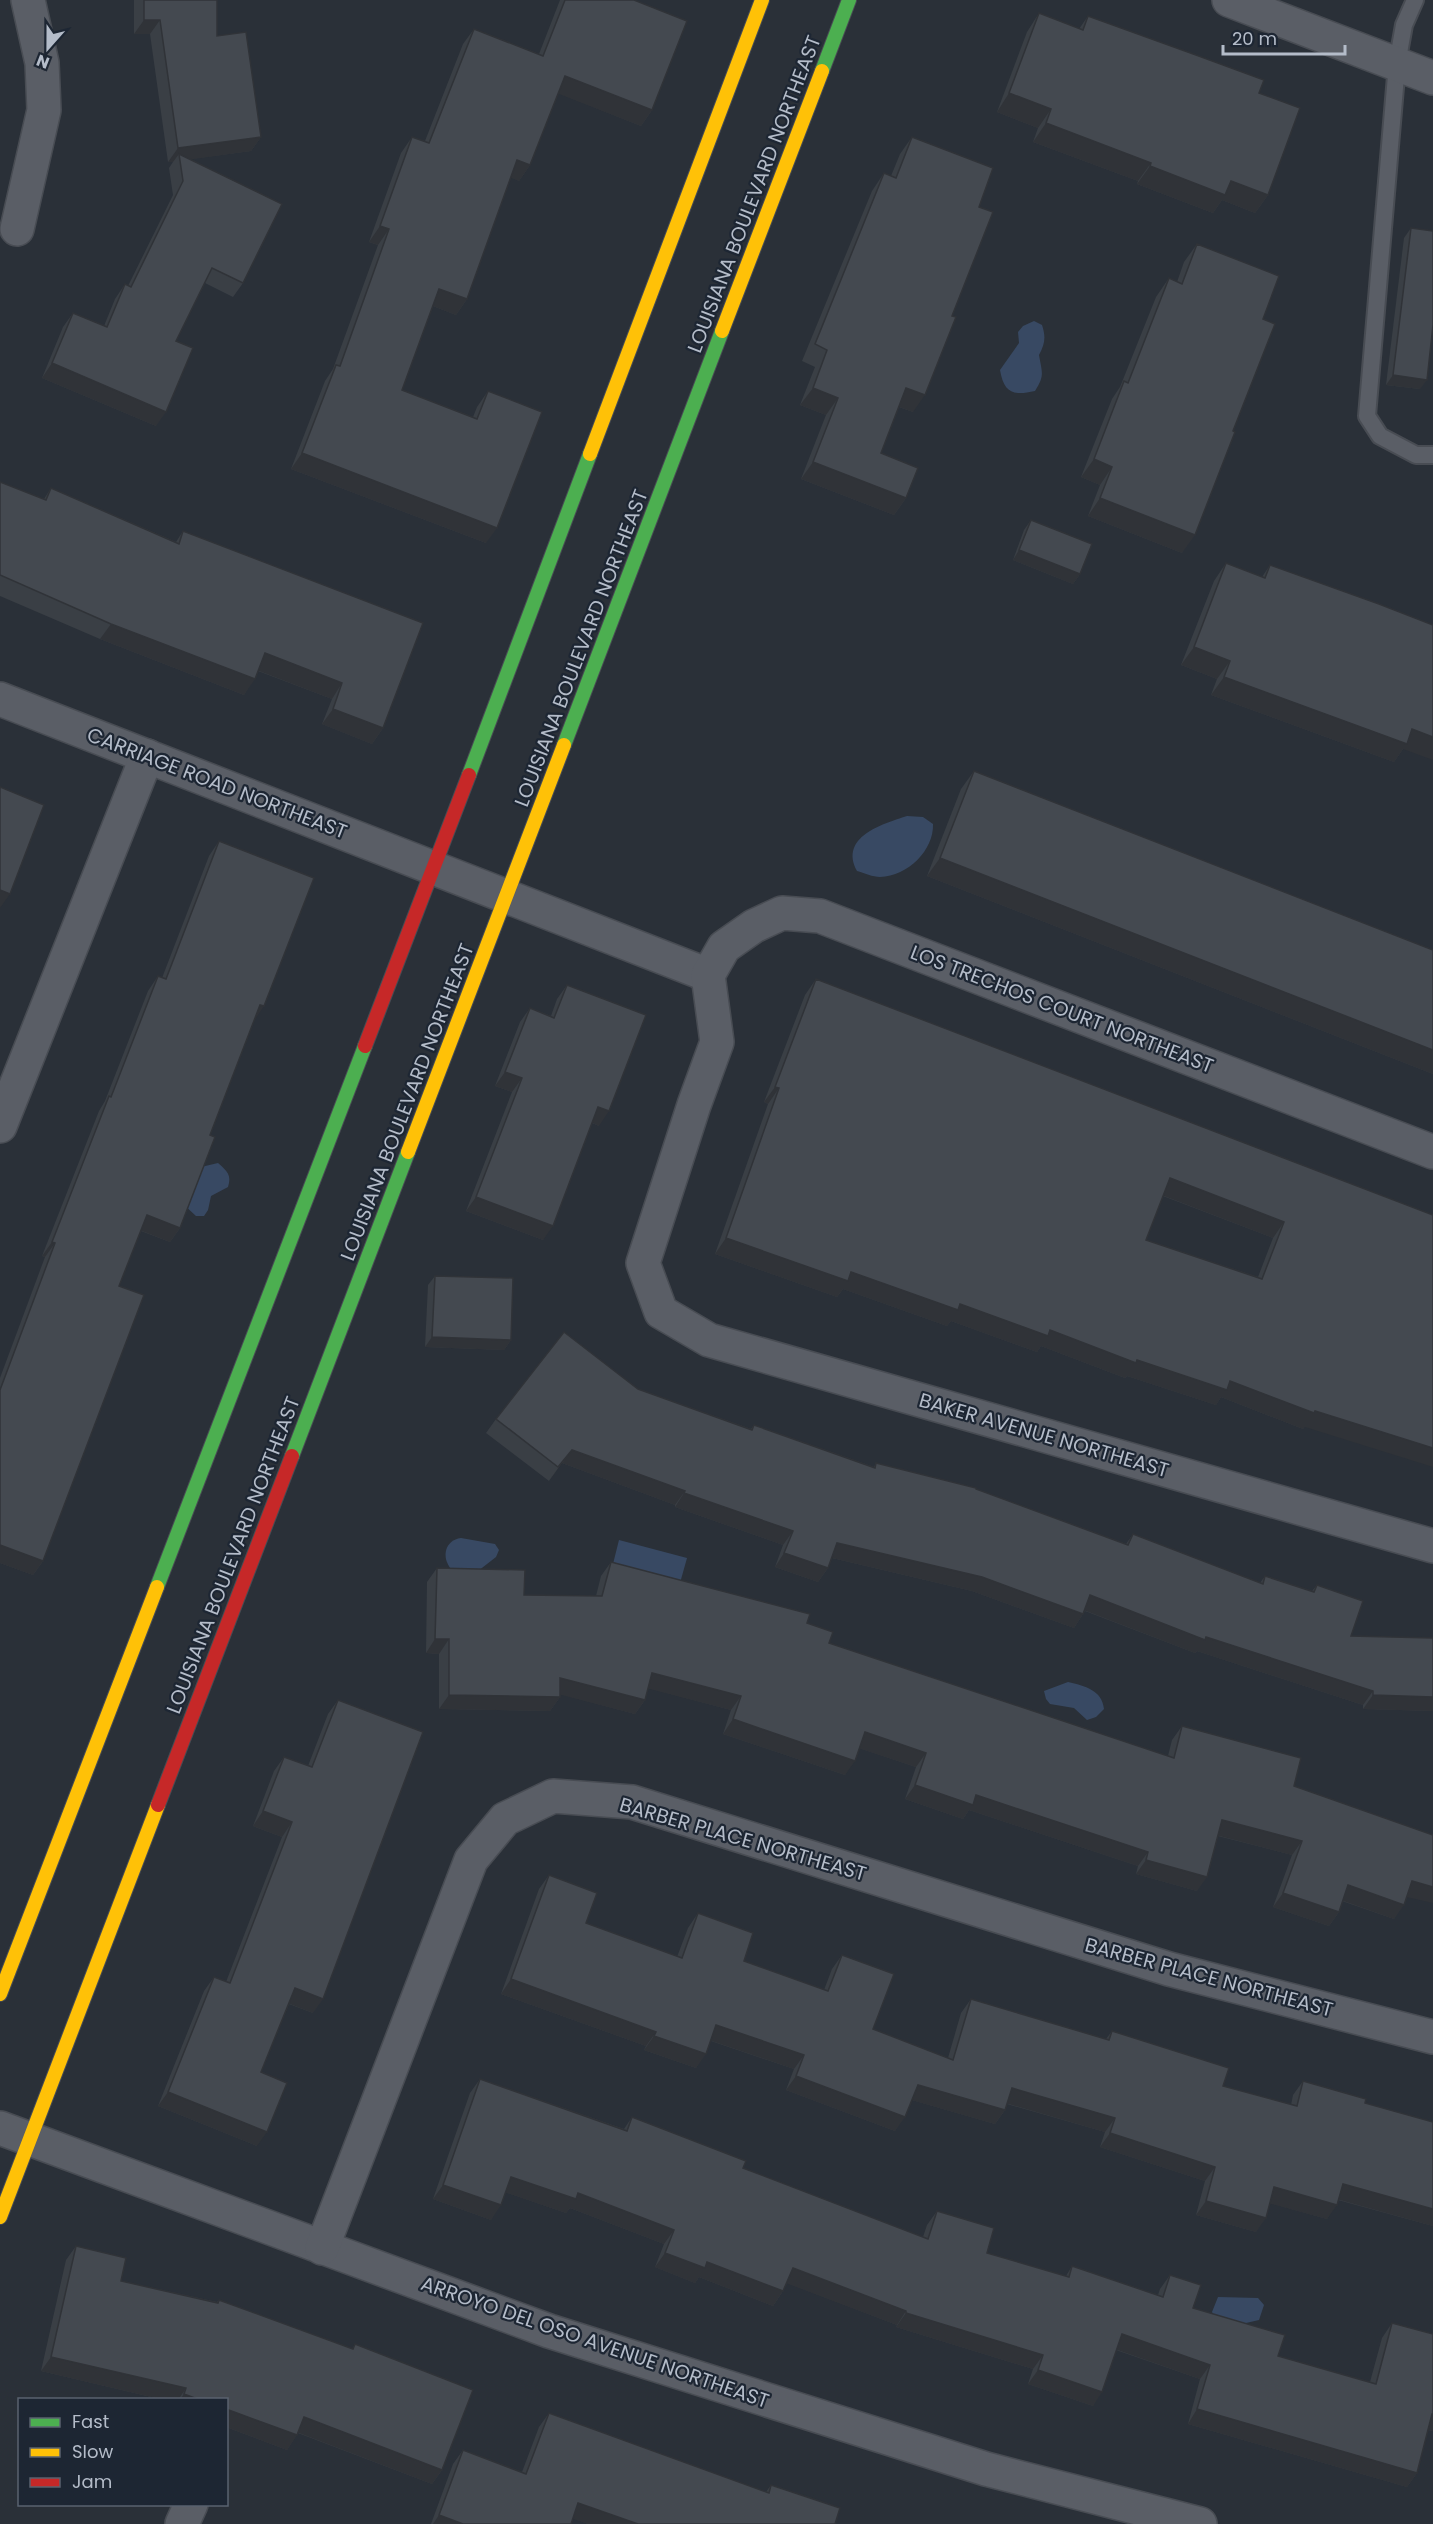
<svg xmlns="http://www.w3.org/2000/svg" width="1433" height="2524" viewBox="0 0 1433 2524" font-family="Poppins,sans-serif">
<rect width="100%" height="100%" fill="#2a3038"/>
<g fill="#384963">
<path d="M 1034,321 L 1042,325 C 1046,337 1045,344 1039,355 C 1042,373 1045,375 1035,391 C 1013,396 1004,393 1000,370 L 1019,343 L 1018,332 L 1023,326 Z"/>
<path d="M 907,816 L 923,817 L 933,824 C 934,850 908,876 880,877 C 873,877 864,873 857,871 C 839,837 882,824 907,816 Z"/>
<path d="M 218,1163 C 227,1171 232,1175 228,1187 L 211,1196 L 208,1210 L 204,1216 L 196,1216 L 182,1203 L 201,1167 Z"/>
<path d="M 461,1538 L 495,1544 L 499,1550 L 496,1557 L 478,1571 L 451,1569 C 441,1557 445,1540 461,1538 Z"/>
<polygon points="619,1540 687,1558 678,1590 611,1572"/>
<path d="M 1068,1682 C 1085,1686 1102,1690 1104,1709 L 1096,1717 L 1087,1720 L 1074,1708 L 1050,1704 L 1046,1699 L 1044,1691 Z"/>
<polygon points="1218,2297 1258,2298 1264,2305 1259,2320 1220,2329 1212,2312"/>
</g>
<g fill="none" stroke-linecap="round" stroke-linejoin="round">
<defs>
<polyline id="lane" points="1415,0 1404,25 1397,64 1367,416 1380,436 1416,455 1433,455"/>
<g id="street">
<polyline points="1229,0 1433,78"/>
<polyline points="17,229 44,110 42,63 28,0"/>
<polyline points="0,699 708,975"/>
<polyline points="0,1126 147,756"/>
<polyline points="1433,1152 820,916 782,913 754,926 724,947 708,975 717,1042 694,1105 643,1263 661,1312 709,1340 1433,1546"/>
<polyline points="0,2128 549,2331 986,2469 1200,2524"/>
<polyline points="322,2248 471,1860 505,1819 553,1796 632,1802 1169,1969 1433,2037"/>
<polyline points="182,2524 191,2504"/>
</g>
<g id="fast">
<polyline points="822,71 849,0"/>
<polyline points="564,745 722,331"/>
<polyline points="469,775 590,454"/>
<polyline points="292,1456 408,1152"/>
<polyline points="157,1587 365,1046"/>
</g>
<g id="slow">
<polyline points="722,331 822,71"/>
<polyline points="590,454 762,0"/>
<polyline points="408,1152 564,745"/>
<polyline points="0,1994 157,1587"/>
<polyline points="0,2217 158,1805"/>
</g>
<g id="jam">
<polyline points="365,1046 469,775"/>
<polyline points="158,1805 292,1456"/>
</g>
</defs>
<use href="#lane" stroke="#484c53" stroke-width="20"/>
<use href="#street" stroke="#484c53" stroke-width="36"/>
<use href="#fast" stroke="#484c53" stroke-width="16"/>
<use href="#slow" stroke="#484c53" stroke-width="16"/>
<use href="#jam" stroke="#484c53" stroke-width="16"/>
<use href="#lane" stroke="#5a5e66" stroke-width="16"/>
<use href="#street" stroke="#5a5e66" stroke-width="33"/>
<use href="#fast" stroke="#4caf50" stroke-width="14"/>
<use href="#slow" stroke="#ffc107" stroke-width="14"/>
<use href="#jam" stroke="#c62828" stroke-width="14"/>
</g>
<g fill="#3a3f45" fill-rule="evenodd">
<polygon points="134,0 217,0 217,36 261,137 251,151 191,159 243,283 233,297 205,283 176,341 156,426 42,378 63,327 73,313 104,326 115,299 125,284 128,286 173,195 169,168 173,162 168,162 150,34 134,34"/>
<polygon points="560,0 634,0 652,110 641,126 558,93 530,165 519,181 511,177 467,299 456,315 433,306 402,390 473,417 477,407 488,391 486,543 291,469 325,381 333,369 378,245 369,242 401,153 412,137 425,141 463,44 474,29 539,54"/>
<polygon points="1039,13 1079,29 1088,16 1259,93 1268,195 1255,213 1222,200 1213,213 1137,184 1138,181 1033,142 1038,128 997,112 1027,32"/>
<polygon points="912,137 979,207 913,412 899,407 881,453 906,498 894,515 801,479 826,415 800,405 815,367 802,361 872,191 884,173 891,176 900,154"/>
<polygon points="1411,228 1420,389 1386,385 1404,238"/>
<polygon points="1197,244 1263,319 1182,553 1088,516 1100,485 1081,477 1112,399 1120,387 1156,297 1169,278 1177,282 1184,262"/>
<polygon points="0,482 44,499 51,488 176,542 183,531 423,623 383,728 372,744 322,724 332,699 258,671 244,695 100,639 0,596"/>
<polygon points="1031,520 1080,574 1073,584 1013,560 1024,530"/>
<polygon points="1226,563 1262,577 1270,565 1403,749 1394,762 1211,695 1217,679 1181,665 1214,581"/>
<polygon points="974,771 1433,950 1433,1074 927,876 961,789"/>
<polygon points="219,841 254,1020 210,1135 180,1228 170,1242 141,1231 119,1286 43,1561 33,1575 0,1563 0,1378 45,1257 42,1256 99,1111 105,1101 148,991 158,976 162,978 209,856"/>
<path d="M 816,979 L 1433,1215 L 1303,1429 L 1221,1397 L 1216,1405 L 1127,1376 L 1125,1378 L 1041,1346 L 1037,1352 L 951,1321 L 947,1326 L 843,1289 L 837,1297 L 715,1254 L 768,1104 L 764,1102 L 805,995 ZM 1163,1196 L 1273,1238 L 1258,1277 L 1146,1240 Z"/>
<polygon points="567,985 599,1126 592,1123 543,1240 466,1211 512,1092 495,1086 520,1022 530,1008 551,1016 557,999"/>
<polygon points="435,1276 511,1340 504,1350 425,1347 428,1285"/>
<polygon points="638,1389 751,1429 754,1425 874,1467 876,1463 976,1489 1126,1544 1133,1534 1260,1583 1265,1576 1312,1591 1317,1585 1351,1636 1433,1638 1433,1711 1363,1709 1363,1705 1197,1651 1195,1653 1085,1611 1083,1614 1074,1628 972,1591 832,1558 828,1568 818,1582 775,1567 783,1545 675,1507 675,1505 562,1463 549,1481 486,1433 496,1419"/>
<polygon points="611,1562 807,1623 829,1643 1168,1756 1172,1740 1182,1726 1294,1786 1406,1897 1394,1919 1342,1901 1339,1912 1329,1926 1273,1907 1292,1855 1218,1836 1197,1891 1136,1874 1138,1866 969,1810 963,1819 905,1799 916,1767 859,1748 845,1775 723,1734 731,1710 648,1688 645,1700 635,1714 560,1694 560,1697 550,1711 439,1709 439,1654 426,1653 427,1582 437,1568 524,1595 596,1596 601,1576"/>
<polygon points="338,1700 313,2013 289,2004 261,2072 257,2146 158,2106 204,1991 214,1977 226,1982 282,1837 253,1826 274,1771 284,1757 308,1766 328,1714"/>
<polygon points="549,1875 586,1923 677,1957 688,1928 698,1913 744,1961 824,1990 832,1969 842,1955 873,2029 948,2058 961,2013 971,1999 1106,2039 1112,2031 1223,2086 1291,2105 1293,2095 1303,2081 1365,2103 1433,2122 1433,2226 1338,2200 1327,2219 1270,2203 1256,2232 1196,2215 1205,2181 1100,2147 1105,2132 1007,2104 1005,2110 995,2124 912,2100 895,2131 786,2090 794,2069 711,2041 696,2068 644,2050 646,2046 501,1994 539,1889"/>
<polygon points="480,2079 624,2129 632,2117 743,2168 923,2237 927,2225 937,2211 987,2253 1066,2276 1072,2266 1158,2295 1160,2289 1170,2275 1193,2308 1278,2356 1370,2382 1382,2338 1392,2323 1433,2431 1428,2430 1417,2473 1407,2487 1188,2424 1200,2379 1116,2350 1093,2406 1028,2384 1033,2369 896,2327 897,2325 787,2283 783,2291 773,2306 699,2277 695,2283 655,2267 664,2244 570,2208 566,2213 505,2192 491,2220 433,2199 470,2093"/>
<polygon points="76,2246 121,2281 217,2302 219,2300 352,2349 355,2344 442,2470 432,2484 298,2433 287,2450 226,2427 226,2400 164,2400 41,2371 66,2260"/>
<polygon points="549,2413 766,2492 771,2485 835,2524 588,2524 573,2518 571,2524 431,2524 453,2464 463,2450 522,2472 539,2427"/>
</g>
<g fill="#303338">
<polygon points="144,20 160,20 150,34 134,34"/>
<polygon points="565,76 652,110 641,126 554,92"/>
<polygon points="1009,93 1051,109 1038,128 997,112"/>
<polygon points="1046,123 1151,163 1138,181 1033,142"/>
<polygon points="261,137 251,151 180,161 179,154 173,162 168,162 178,148"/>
<polygon points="517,160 530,165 519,181 507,176"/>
<polygon points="1150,166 1231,181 1268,195 1255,213 1222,200 1213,213 1137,184"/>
<polygon points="380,226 389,229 378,245 369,242"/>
<polygon points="439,289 467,299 456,315 428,304"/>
<polygon points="52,363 166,412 156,426 42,378"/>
<polygon points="1393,375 1427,380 1420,389 1386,385"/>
<polygon points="813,388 838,398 826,415 800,405"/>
<polygon points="906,388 925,395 913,412 894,405"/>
<polygon points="302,453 497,528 486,543 291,469"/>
<polygon points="1094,459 1112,467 1100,485 1081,477"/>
<polygon points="813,462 906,498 894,515 801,479"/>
<polygon points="1100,498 1195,535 1182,553 1088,516"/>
<polygon points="1019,550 1080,574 1073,584 1013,560"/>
<polygon points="111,624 255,679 244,695 100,639"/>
<polygon points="1194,647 1230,661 1217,679 1181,665"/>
<polygon points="265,653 342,683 332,699 254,669"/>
<polygon points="1224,677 1412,729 1433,737 1433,760 1403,749 1394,762 1211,695"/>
<polygon points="333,709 383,728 372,744 322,724"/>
<polygon points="940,858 1433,1050 1433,1074 927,876"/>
<polygon points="0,890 10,894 0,908"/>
<polygon points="260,1005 264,1006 254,1021"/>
<polygon points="505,1072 522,1078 512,1092 495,1086"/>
<polygon points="775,1087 779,1088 768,1104 764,1102"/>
<polygon points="598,1107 609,1111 599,1126 588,1121"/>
<polygon points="1170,1178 1284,1222 1273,1238 1159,1194"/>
<polygon points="476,1197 553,1226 543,1240 466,1211"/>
<polygon points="147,1215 180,1228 170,1242 137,1229"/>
<polygon points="726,1238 851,1272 1050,1330 1137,1360 1230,1381 1315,1411 1433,1448 1433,1467 1305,1427 1303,1429 1221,1397 1216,1405 1127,1376 1125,1378 1041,1346 1037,1352 951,1321 947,1326 843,1289 837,1297 715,1254"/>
<polygon points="52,1242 55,1243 45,1257 42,1256"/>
<polygon points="432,1337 511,1340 504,1350 425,1347"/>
<polygon points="572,1450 685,1491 675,1505 562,1463 549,1481"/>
<polygon points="684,1493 793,1531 783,1545 675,1507"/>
<polygon points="837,1543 982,1577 1083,1614 1074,1628 972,1591 828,1557"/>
<polygon points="0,1545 43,1561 33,1575 0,1563"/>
<polygon points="784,1553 828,1568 818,1582 775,1567"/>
<polygon points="1090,1595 1206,1637 1373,1691 1363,1705 1197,1651 1195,1653 1081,1609"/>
<polygon points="435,1639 449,1639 439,1654 426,1653"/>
<polygon points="652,1673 741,1696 731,1710 642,1687"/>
<polygon points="560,1678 645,1700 635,1714 550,1692"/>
<polygon points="449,1695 560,1697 550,1711 439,1709"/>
<polygon points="1373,1695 1433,1697 1433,1711 1363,1709"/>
<polygon points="733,1719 855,1761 845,1775 723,1734"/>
<polygon points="865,1732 926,1753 916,1767 855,1747"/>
<polygon points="915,1785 976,1795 1148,1852 1138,1866 969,1810 963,1819 905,1799"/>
<polygon points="263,1811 292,1822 282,1837 253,1826"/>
<polygon points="1222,1820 1302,1841 1292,1855 1212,1834"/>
<polygon points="1146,1860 1207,1877 1197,1891 1136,1874"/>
<polygon points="1412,1881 1433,1887 1433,1903 1402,1896"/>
<polygon points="1348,1885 1404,1905 1394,1919 1338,1899"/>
<polygon points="1283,1893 1339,1912 1329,1926 1273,1907"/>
<polygon points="511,1979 656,2032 646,2046 501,1994"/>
<polygon points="295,1988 323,1999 313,2013 285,2002"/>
<polygon points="716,2025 804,2055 794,2069 706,2039"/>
<polygon points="654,2036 706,2054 696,2068 644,2050"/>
<polygon points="796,2076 905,2117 895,2131 786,2090"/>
<polygon points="918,2085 1005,2110 995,2124 908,2099"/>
<polygon points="1012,2088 1115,2118 1105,2132 1002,2102"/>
<polygon points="168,2092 267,2132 257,2146 158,2106"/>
<polygon points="1110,2133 1215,2167 1205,2181 1100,2147"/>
<polygon points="511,2177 578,2193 674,2230 664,2244 570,2208 566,2213 501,2191"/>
<polygon points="1343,2184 1433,2209 1433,2226 1333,2198"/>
<polygon points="443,2185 501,2205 491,2220 433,2199"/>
<polygon points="1274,2187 1337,2205 1327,2219 1264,2202"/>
<polygon points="1206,2201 1266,2218 1256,2232 1196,2215"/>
<polygon points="665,2253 707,2262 783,2291 773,2306 699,2277 695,2283 655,2267"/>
<polygon points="793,2268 906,2311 897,2325 783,2282"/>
<polygon points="906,2313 1043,2355 1033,2369 896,2327"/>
<polygon points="1122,2334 1210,2365 1200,2379 1112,2348"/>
<polygon points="51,2357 186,2388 178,2400 164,2400 41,2371"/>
<polygon points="1038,2370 1102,2392 1093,2406 1028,2384"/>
<polygon points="184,2394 200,2400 180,2400"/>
<polygon points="226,2409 297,2435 287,2450 226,2427"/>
<polygon points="1197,2409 1417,2473 1407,2487 1188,2424"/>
<polygon points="1432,2414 1433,2414 1433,2431 1422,2428"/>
<polygon points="304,2417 442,2470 432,2484 294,2431"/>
<polygon points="578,2503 638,2524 588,2524 568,2517"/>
<polygon points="439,2515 463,2524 433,2524"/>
</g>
<g fill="#444950" stroke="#303338" stroke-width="1.5" fill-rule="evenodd">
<polygon points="144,0 217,0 217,36 246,32 261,137 178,148 160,20 144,20"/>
<polygon points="565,0 634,0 687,21 652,110 565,76 530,165 517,160 467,299 439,289 402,390 477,419 488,391 542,412 497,528 302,453 336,365 340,366 389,229 380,226 412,137 429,143 474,29 543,56"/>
<polygon points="1039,13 1083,30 1088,16 1196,55 1264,80 1259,93 1300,108 1268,195 1231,181 1225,195 1150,166 1151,163 1046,123 1051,109 1009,93"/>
<polygon points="912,137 993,168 979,207 993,212 952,316 956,317 925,395 906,388 881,453 918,468 906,498 813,462 838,398 813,388 827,350 815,344 884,173 896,178"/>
<polygon points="179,154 282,204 243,283 212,268 176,341 193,348 166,412 52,363 73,313 107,327 125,284 131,287 183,181"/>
<polygon points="1411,228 1433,231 1433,325 1427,380 1393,375"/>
<polygon points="1197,244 1279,276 1263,319 1275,324 1233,431 1235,432 1195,535 1100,498 1112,467 1094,459 1124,381 1128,383 1169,278 1182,284"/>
<polygon points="0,482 46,500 51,488 179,544 183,531 423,623 383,728 333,709 342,683 265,653 255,679 111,624 0,575"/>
<polygon points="1031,520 1092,544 1080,574 1019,550"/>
<polygon points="1226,563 1265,578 1270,565 1379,604 1433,625 1433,737 1412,729 1407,744 1224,677 1230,661 1194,647"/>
<polygon points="974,771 1433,950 1433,1050 940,858"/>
<polygon points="0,787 44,805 10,894 0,890"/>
<polygon points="219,841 314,878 264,1006 260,1005 210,1135 215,1137 180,1228 147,1215 119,1286 144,1295 43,1561 0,1545 0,1390 55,1243 52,1242 109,1096 111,1097 158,976 166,979"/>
<path d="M 816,979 L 1433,1215 L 1433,1448 L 1315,1411 L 1314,1413 L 1230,1381 L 1227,1390 L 1137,1360 L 1136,1363 L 1050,1330 L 1048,1336 L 960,1304 L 958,1310 L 851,1272 L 848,1281 L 726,1238 L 779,1088 L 775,1087 ZM 1170,1178 L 1284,1222 L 1262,1279 L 1146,1240 Z"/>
<polygon points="567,985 646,1015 609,1111 598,1107 553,1226 476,1197 522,1078 505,1072 530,1008 554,1018"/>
<polygon points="435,1276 513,1278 511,1340 432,1337"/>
<polygon points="564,1332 638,1389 752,1430 754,1425 875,1468 876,1463 976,1488 976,1489 1128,1545 1133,1534 1263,1584 1265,1576 1314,1592 1317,1585 1363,1601 1351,1636 1433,1638 1433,1697 1373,1695 1373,1691 1206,1637 1205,1640 1090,1595 1083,1614 982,1577 837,1543 828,1568 784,1553 793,1531 684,1493 685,1491 572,1450 558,1467 496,1419"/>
<polygon points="611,1562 810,1614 807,1623 833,1632 829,1643 1174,1758 1182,1726 1301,1758 1294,1786 1433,1835 1433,1887 1412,1881 1404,1905 1348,1885 1339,1912 1283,1893 1302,1841 1222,1820 1207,1877 1146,1860 1148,1852 976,1795 973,1805 915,1785 926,1753 865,1732 855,1761 733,1719 741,1696 652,1673 645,1700 560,1678 560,1697 449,1695 449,1639 435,1639 437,1568 525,1570 524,1595 602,1596"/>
<polygon points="338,1700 423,1732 323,1999 295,1988 261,2072 287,2083 267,2132 168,2092 214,1977 230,1983 292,1822 263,1811 284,1757 312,1767"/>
<polygon points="549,1875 597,1893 586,1923 682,1958 698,1913 753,1933 744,1961 828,1991 842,1955 894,1974 873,2029 953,2060 971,1999 1109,2040 1112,2031 1229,2068 1223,2086 1297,2106 1303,2081 1366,2099 1365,2103 1433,2122 1433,2209 1343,2184 1337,2205 1274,2187 1266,2218 1206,2201 1215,2167 1110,2133 1115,2118 1012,2088 1005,2110 918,2085 905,2117 796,2076 804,2055 716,2025 706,2054 654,2036 656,2032 511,1979"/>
<polygon points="480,2079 627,2131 632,2117 746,2161 743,2168 928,2239 937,2211 994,2228 987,2253 1069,2277 1072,2266 1163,2297 1170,2275 1201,2285 1193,2308 1285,2335 1278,2356 1376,2384 1392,2323 1433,2334 1433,2414 1432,2414 1417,2473 1197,2409 1210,2365 1122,2334 1102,2392 1038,2370 1043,2355 906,2313 906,2311 793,2268 783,2291 707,2262 705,2268 665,2253 674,2230 578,2193 576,2199 511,2177 501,2205 443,2185"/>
<polygon points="76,2246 126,2258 121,2281 218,2303 219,2300 353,2349 355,2344 473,2390 442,2470 304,2417 297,2435 226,2409 226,2400 200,2400 184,2394 186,2388 51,2357"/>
<polygon points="549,2413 769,2493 771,2485 840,2508 835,2524 638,2524 578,2503 571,2524 463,2524 439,2515 463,2450 526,2474"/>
</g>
<g text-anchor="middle" stroke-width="4.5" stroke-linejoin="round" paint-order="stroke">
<g font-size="20" fill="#b4bcc9" stroke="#1d2633">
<text transform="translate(754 194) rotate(-69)" y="7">LOUISIANA BOULEVARD NORTHEAST</text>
<text transform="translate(581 648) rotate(-69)" y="7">LOUISIANA BOULEVARD NORTHEAST</text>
<text transform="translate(217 783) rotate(21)" y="7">CARRIAGE ROAD NORTHEAST</text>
<text transform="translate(1062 1009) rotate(21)" y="7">LOS TRECHOS COURT NORTHEAST</text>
<text transform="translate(407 1102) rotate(-69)" y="7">LOUISIANA BOULEVARD NORTHEAST</text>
<text transform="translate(1044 1435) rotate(16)" y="7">BAKER AVENUE NORTHEAST</text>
<text transform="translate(233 1555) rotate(-69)" y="7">LOUISIANA BOULEVARD NORTHEAST</text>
<text transform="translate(743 1839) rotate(16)" y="7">BARBER PLACE NORTHEAST</text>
<text transform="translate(1209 1977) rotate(15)" y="7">BARBER PLACE NORTHEAST</text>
<text transform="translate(595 2342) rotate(19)" y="7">ARROYO DEL OSO AVENUE NORTHEAST</text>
</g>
</g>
<rect x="18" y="2398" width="210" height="108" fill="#1d2633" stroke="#59626f" stroke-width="1.5"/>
<rect x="30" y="2418" width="30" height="9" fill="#4caf50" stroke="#59626f" stroke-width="1.5"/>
<text x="72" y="2428" font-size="18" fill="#b4bcc9">Fast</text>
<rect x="30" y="2448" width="30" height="9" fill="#ffc107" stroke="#59626f" stroke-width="1.5"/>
<text x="72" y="2458" font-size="18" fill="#b4bcc9">Slow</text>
<rect x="30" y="2478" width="30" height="9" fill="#c62828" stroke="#59626f" stroke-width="1.5"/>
<text x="72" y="2488" font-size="18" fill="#b4bcc9">Jam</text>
<g transform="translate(48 48) rotate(201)" stroke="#1d2633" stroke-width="4.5" paint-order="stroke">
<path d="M0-4.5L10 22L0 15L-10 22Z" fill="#b4bcc9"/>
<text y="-9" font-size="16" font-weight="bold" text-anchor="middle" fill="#b4bcc9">N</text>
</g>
<path d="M1223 45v9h122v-9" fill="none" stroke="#b4bcc9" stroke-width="3"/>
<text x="1232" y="45" font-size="18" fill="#b4bcc9" stroke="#1d2633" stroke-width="4.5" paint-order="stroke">20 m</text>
</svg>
